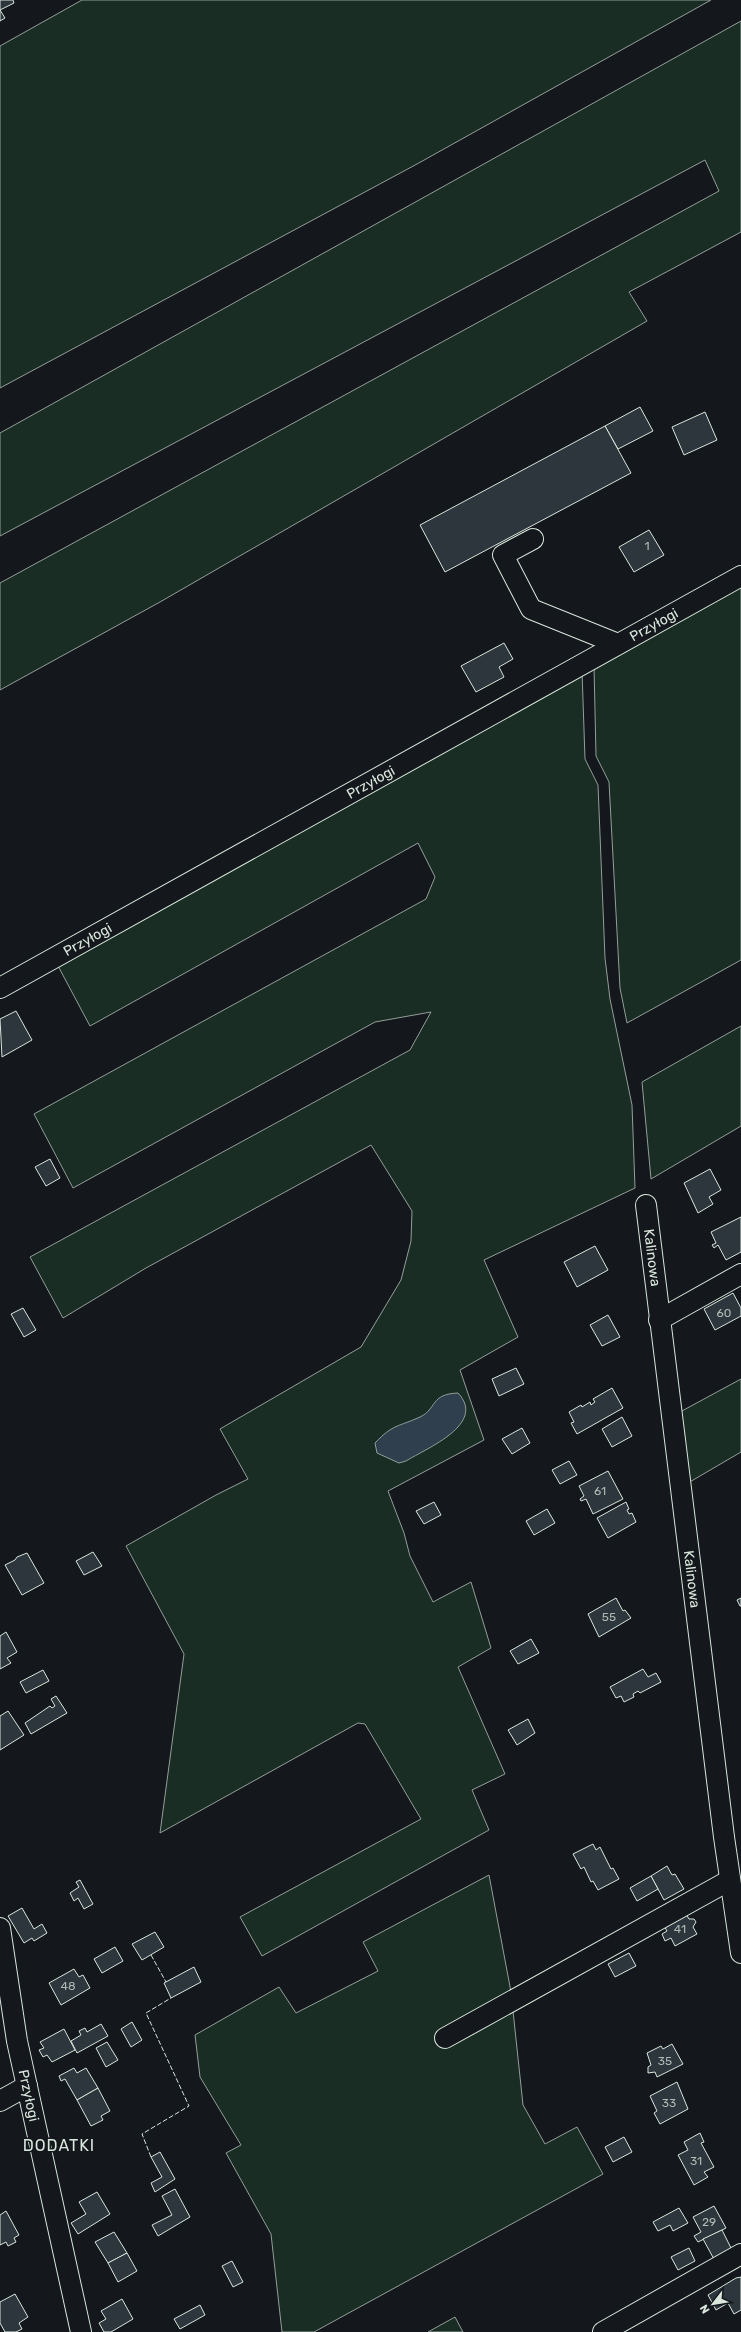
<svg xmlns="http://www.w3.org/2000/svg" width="741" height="2332" viewBox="0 0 741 2332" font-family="Rubik,sans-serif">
<rect width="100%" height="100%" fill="#14181c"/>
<g fill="#1a2d24" stroke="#939e99">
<polygon points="82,0 711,0 417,164 0,388 0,46"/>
<polygon points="741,21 741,232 629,292 647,321 160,602 0,690 0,583 719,191 705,160 0,536 0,433"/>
<polygon points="741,586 741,960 627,1023 620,988 609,782 596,756 594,666"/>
<polygon points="582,671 585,759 598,785 605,958 610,999 632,1105 635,1188 484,1260 518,1337 460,1370 484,1440 388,1491 404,1533 410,1556 433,1602 471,1582 491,1648 458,1667 505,1774 472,1790 489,1830 262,1956 240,1917 421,1819 365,1724 358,1723 160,1833 184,1654 126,1546 216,1495 248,1479 220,1429 361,1347 401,1280 411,1241 412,1211 371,1145 146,1268 63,1318 30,1257 410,1050 431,1012 375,1022 73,1188 34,1114 426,899 435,877 418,843 90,1026 57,964"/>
<polygon points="741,1026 741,1126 651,1179 642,1082"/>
<polygon points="741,1379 741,1452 688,1483 680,1412"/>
<polygon points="489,1875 511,1992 523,2105 545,2144 577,2127 603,2174 314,2332 282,2332 271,2234 226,2153 241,2145 200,2077 195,2035 279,1987 296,2013 378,1971 363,1942"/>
<polygon points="455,2317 463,2332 428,2332"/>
</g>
<path fill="#2f3f4d" stroke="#939e99" d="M 458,1393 C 487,1424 427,1448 406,1461 L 399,1463 L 377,1453 L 375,1443 C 393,1424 398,1427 420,1417 C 437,1409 430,1394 458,1393 Z"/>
<g fill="#2c363c" stroke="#d8e6dc">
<polygon points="0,0 13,0 14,3 0,10 5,18 0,21"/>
<polygon points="640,407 653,431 618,449 605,426"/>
<polygon points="705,412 717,440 684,455 672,427"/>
<polygon points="605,426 631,473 445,572 420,525"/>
<polygon points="649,530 664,555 634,572 619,547"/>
<polygon points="504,643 513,659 499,667 504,677 476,692 461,666"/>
<polygon points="16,1011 32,1040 2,1057 0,1019"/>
<polygon points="50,1159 60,1178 46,1186 35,1167"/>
<polygon points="710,1169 721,1190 709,1197 713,1204 698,1213 684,1183"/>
<polygon points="741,1217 741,1252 726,1260 718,1245 714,1248 712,1245 716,1243 711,1232"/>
<polygon points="595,1246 608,1270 577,1287 564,1262"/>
<polygon points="733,1293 741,1308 741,1316 715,1330 704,1309"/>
<polygon points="23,1308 36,1330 24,1337 11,1314"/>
<polygon points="608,1315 620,1337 602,1346 590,1325"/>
<polygon points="516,1368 524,1384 499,1396 492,1379"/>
<polygon points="612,1388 623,1408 577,1434 571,1423 574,1422 569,1412 581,1405 582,1407 590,1402 591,1405 595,1402 593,1399"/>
<polygon points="622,1417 632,1436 612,1447 602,1429"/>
<polygon points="522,1428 530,1443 512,1454 502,1439"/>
<polygon points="569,1461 577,1475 560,1484 552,1470"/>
<polygon points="608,1471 623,1499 593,1514 586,1499 581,1501 580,1499 584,1496 579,1486"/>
<polygon points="434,1502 441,1515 424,1524 416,1511"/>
<polygon points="626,1502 629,1509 627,1510 629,1514 632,1513 636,1522 608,1538 597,1518"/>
<polygon points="547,1509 555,1523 534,1535 526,1521"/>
<polygon points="93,1552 102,1566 84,1575 76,1561"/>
<polygon points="27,1553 44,1583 22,1595 5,1565 15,1560 17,1557"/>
<polygon points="616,1598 623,1611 625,1610 631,1618 599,1637 588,1614"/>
<polygon points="741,1598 741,1606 740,1606 737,1600"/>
<polygon points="6,1632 17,1652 7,1658 11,1663 0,1669 0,1636"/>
<polygon points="531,1639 539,1653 518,1664 510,1651"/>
<polygon points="643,1669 648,1677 656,1673 661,1682 640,1693 638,1691 633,1694 634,1697 624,1702 621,1696 616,1698 610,1687"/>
<polygon points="43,1670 49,1681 26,1693 20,1682"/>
<polygon points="56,1696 67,1713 31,1734 25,1723 50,1706 52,1708 55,1706 51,1699"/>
<polygon points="8,1711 24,1735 0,1750 0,1716"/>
<polygon points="528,1719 535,1733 517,1745 508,1730"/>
<polygon points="593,1844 596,1850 600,1847 611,1869 613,1868 619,1879 598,1890 593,1881 591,1882 584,1867 581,1869 573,1854"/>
<polygon points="667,1866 672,1875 675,1874 684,1889 664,1900 651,1876"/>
<polygon points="651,1876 658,1889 637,1901 630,1888"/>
<polygon points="80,1880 93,1904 84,1909 78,1898 74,1901 70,1893 79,1887 76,1882"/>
<polygon points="22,1908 34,1929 42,1924 47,1933 34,1941 32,1938 24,1943 8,1916"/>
<polygon points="685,1912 689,1919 694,1919 696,1922 693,1927 697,1934 675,1946 671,1938 665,1941 662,1934 667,1931 663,1924"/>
<polygon points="155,1932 164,1947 142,1960 132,1944"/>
<polygon points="115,1947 123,1961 102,1973 94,1959"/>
<polygon points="629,1953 636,1966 615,1977 608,1964"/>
<polygon points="194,1967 201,1982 171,1998 164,1983"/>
<polygon points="74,1969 79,1977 83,1975 90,1988 61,2005 49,1983"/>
<polygon points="132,2022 142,2040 131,2047 121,2029"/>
<polygon points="101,2024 108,2036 77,2053 71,2041 81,2035 79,2031 85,2028 87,2032"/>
<polygon points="64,2029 75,2050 52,2062 47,2055 43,2057 39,2050 44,2048 40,2042"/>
<polygon points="107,2042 118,2060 106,2067 96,2048"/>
<polygon points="672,2044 683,2064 657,2077 655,2072 648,2073 648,2067 651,2065 647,2053 661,2046 663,2049"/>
<polygon points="74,2068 77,2073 86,2068 98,2088 77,2100 65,2079 61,2081 59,2076"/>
<polygon points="677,2082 688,2109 660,2124 654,2113 657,2111 650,2096"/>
<polygon points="98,2088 110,2111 101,2116 103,2120 91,2126 77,2100"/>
<polygon points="700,2133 704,2142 701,2143 714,2167 704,2172 708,2177 694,2185 678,2155 688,2150 684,2142"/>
<polygon points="624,2137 632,2152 613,2162 605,2147"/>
<polygon points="160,2152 175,2179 155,2192 151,2183 162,2177 151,2157"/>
<polygon points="175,2189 190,2217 158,2236 152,2225 172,2215 162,2196"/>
<polygon points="97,2192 110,2214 78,2234 71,2223 86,2214 79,2202"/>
<polygon points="714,2206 726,2228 698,2242 694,2236 701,2232 693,2217"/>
<polygon points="679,2208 688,2223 673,2231 670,2225 658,2231 653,2222"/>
<polygon points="6,2211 19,2235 14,2238 16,2242 8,2246 6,2242 0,2245 0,2215"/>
<polygon points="722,2230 733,2252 715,2261 703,2239"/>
<polygon points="114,2232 127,2253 108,2263 95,2242"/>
<polygon points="689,2248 695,2261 678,2270 671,2257"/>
<polygon points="127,2253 137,2271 118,2282 108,2263"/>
<polygon points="232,2261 243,2282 233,2287 222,2266"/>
<polygon points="741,2277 741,2310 734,2314 728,2303 716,2310 708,2295 736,2278"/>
<polygon points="15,2294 28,2317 19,2323 22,2329 16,2332 5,2332 0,2323 0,2302"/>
<polygon points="122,2299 133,2319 111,2332 104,2332 99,2323 106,2319 101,2311"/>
<polygon points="200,2305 205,2315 180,2329 174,2319"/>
</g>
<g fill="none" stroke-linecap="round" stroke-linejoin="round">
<defs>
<g id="minor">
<polyline points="533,539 503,555 531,609 618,644"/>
<path id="s1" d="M 0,988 L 741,576"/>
<path id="s2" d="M 646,1205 L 724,1837 L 741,1953"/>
<polyline points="659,1320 741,1274"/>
<path id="s3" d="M 0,1928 L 17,2041 L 81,2332"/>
<polyline points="445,2038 730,1880"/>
<polyline points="0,2101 27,2086"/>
<polyline points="603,2332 741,2254"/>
</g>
</defs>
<use href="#minor" stroke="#d8e6dc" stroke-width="22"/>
<use href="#minor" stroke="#14181c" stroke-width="20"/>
<g stroke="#d8e6dc" stroke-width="1" stroke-dasharray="5 2" stroke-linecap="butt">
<polyline points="151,1955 166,1982"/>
<polyline points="151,2157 142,2134 189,2106 146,2013 171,1998"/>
</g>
</g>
<g text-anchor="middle" stroke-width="3" stroke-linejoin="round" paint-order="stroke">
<g font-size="12" fill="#adbab4">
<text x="647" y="550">1</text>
<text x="724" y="1317">60</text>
<text x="600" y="1495">61</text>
<text x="609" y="1621">55</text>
<text x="680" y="1933">41</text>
<text x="68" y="1990">48</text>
<text x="665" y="2065">35</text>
<text x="669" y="2107">33</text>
<text x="696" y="2165">31</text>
<text x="709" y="2226">29</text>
</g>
<g font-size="14" fill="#d8e6dc" stroke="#14181c">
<text dy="5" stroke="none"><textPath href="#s1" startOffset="748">Przyłogi</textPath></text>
<text dy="5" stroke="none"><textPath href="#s1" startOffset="424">Przyłogi</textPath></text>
<text dy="5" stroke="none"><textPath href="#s1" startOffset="100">Przyłogi</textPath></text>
<text dy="5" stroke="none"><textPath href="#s2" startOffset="53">Kalinowa</textPath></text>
<text dy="5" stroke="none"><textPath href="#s2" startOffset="377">Kalinowa</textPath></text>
<text dy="5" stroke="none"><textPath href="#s3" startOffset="170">Przyłogi</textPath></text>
</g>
<g font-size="16" letter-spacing="1" fill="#d8e6dc" stroke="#14181c">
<text x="59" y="2151">DODATKI</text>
</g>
</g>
<g transform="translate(713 2304) rotate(239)" stroke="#14181c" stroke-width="3" paint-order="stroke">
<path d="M0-3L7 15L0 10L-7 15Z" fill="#d8e6dc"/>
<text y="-6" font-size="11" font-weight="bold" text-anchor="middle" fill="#d8e6dc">N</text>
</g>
</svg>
